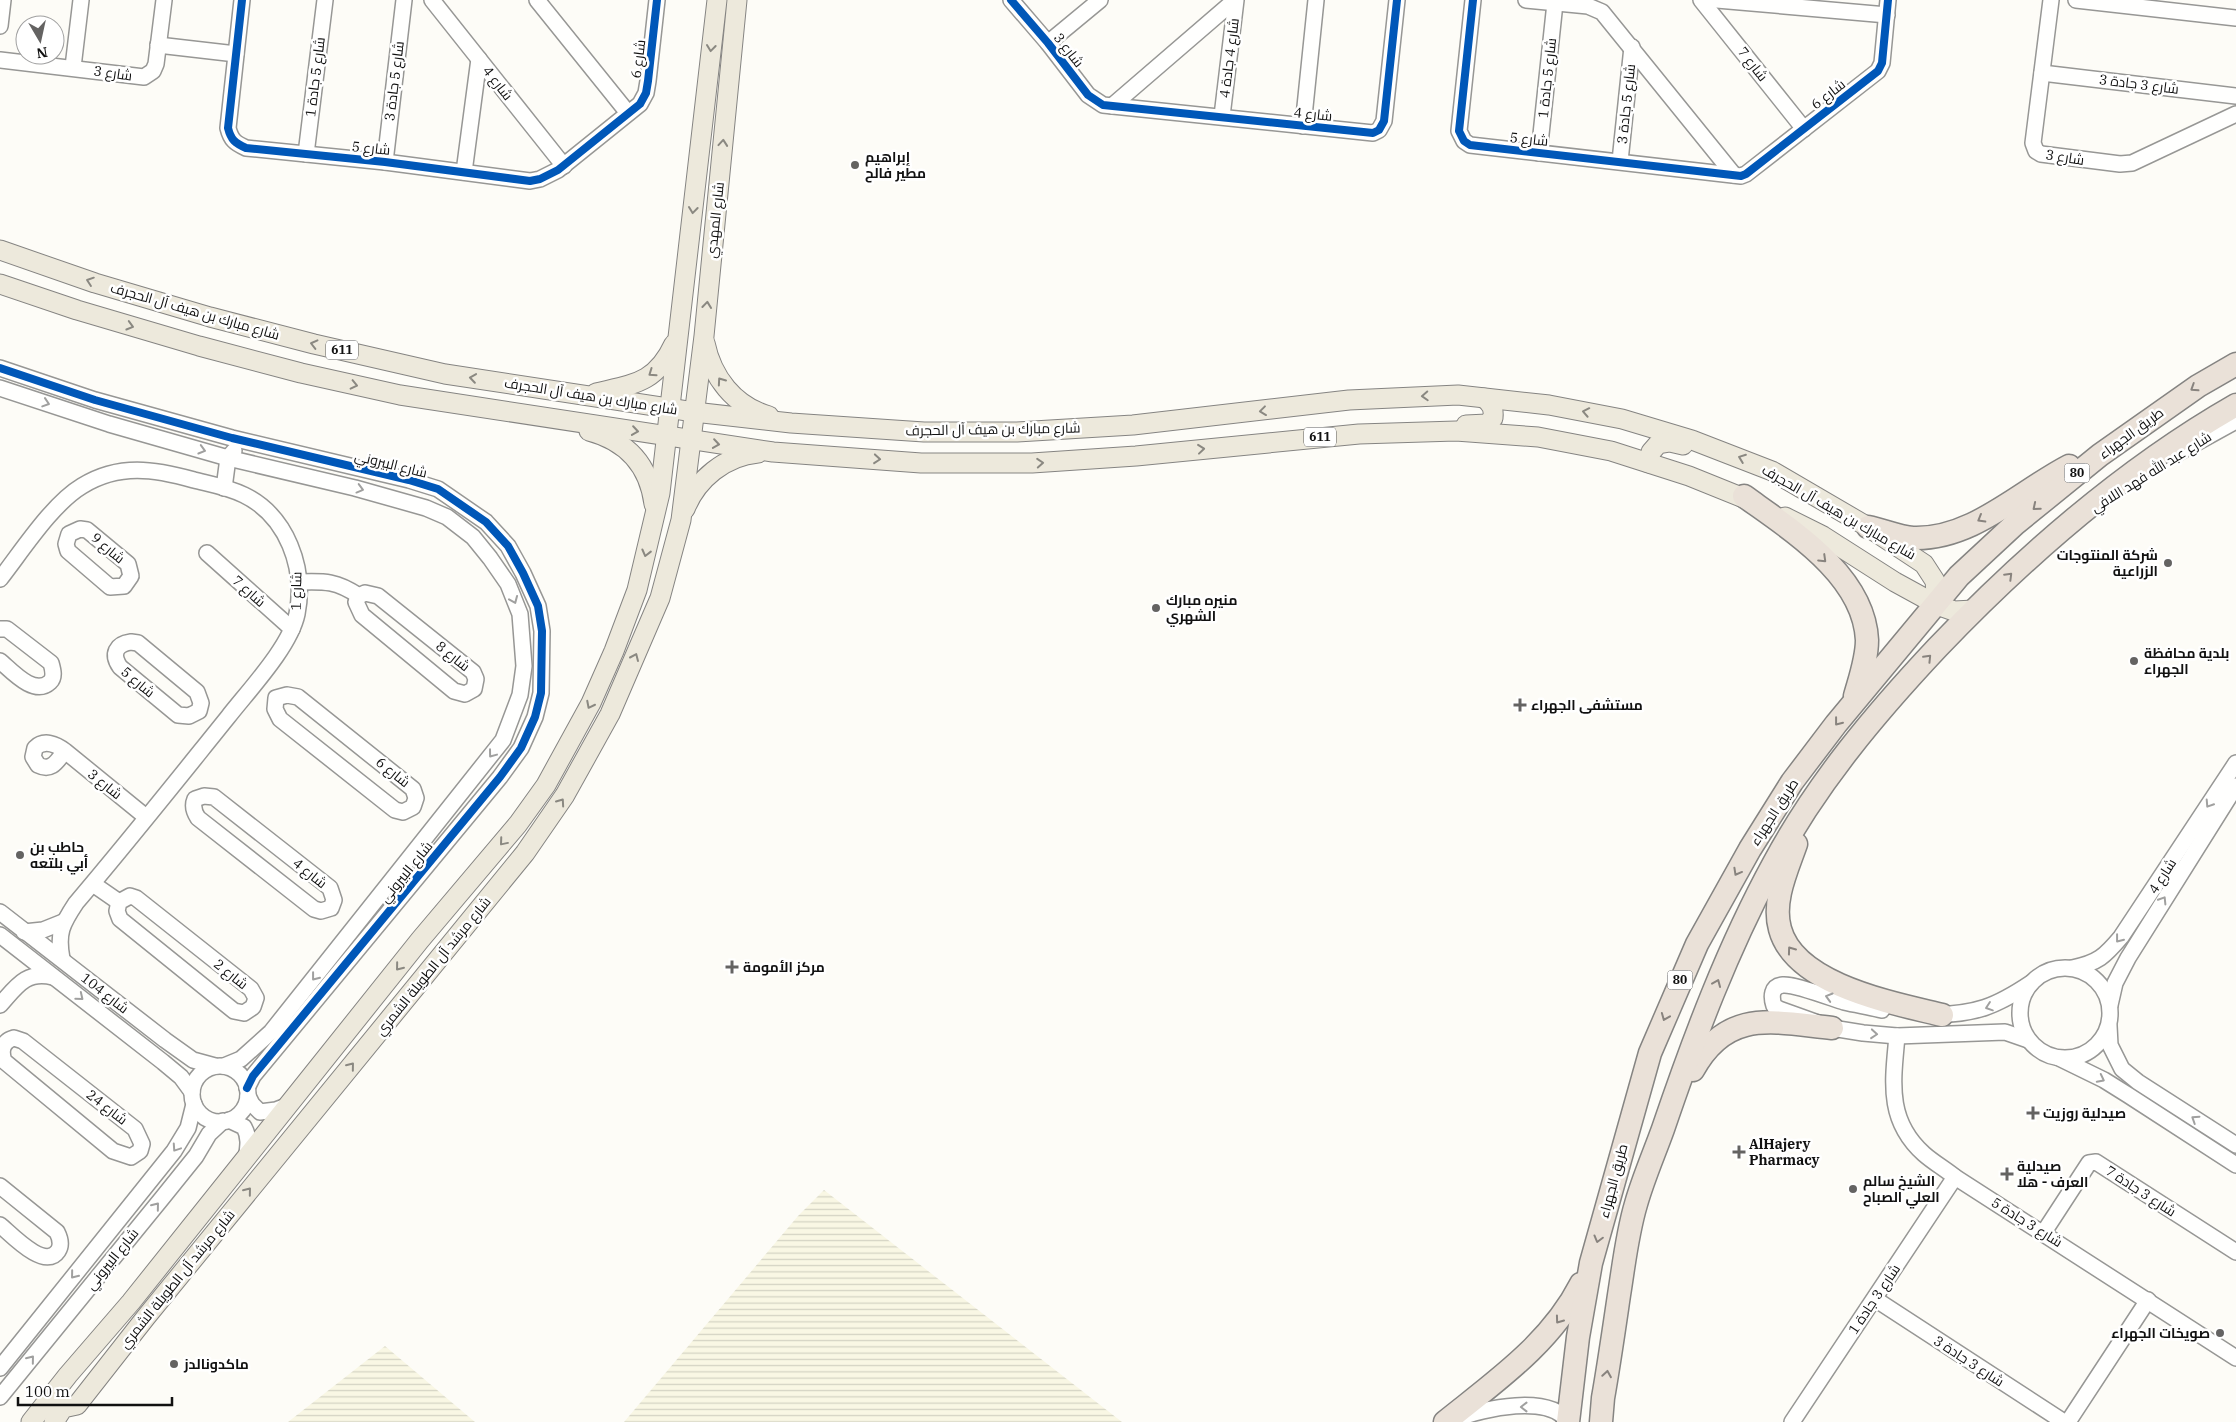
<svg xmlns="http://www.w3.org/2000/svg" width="2236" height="1422" viewBox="0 0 2236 1422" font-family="'IBM Plex Serif',Cairo,serif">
<defs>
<pattern id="farmland-rules" width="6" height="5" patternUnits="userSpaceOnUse" patternTransform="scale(1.25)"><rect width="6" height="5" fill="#f9f7e4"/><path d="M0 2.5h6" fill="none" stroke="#d4d3c3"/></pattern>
</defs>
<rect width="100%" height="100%" fill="#fdfcf7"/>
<g fill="url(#farmland-rules)">
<polygon points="824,1190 1122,1422 624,1422 798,1216"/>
<polygon points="385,1346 475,1422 288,1422"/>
</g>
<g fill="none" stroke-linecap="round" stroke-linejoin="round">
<defs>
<g id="minor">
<path d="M 242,0 L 228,128 C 231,140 235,143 246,148 L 385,162 L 530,181 L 540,179 L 558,170 L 640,104 L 646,93 L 648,81 L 657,0"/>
<polyline points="432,0 564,166"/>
<polyline points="537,0 628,113"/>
<polyline points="1011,0 1048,43 1088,95 1103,105 1373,133 1379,130 1384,121 1397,0"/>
<polyline points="1473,0 1459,131 1464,141 1470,145 1741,176 1746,174 1878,71 1882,63 1888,0"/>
<polyline points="1526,0 1588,6 1602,12 1734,175"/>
<polyline points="1701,0 1804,129"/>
<polyline points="1717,0 1887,15"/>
<polyline points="2051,0 2033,143 2036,151 2041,154 2120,164 2132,163 2236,114"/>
<polyline points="2076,0 2236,18"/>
<polyline points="0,26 3,0"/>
<polyline points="1048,43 1100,0"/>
<polyline points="158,45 236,54"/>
<polyline points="0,60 144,77 153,71 156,64 164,0"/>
<polyline points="73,67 81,0"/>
<polyline points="2042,73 2236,96"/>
<polyline points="1112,106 1235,0"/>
<polyline points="1222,116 1236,0"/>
<polyline points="1303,126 1316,0"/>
<polyline points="1539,153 1555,3"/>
<polyline points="306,154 325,0"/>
<polyline points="1620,161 1632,47"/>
<polyline points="385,162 404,0"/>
<polyline points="464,172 479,59"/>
<polyline points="0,368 95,400 232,438 409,480 438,489 486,522 508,546 523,573 538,606 542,631 541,693 535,717 521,748 500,777 253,1076 247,1088"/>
<polyline points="0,388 109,424 228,458 355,488 426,508 447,517 473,537 490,558 508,584 520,614 524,666 520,695 503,740 271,1032 241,1059 224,1066"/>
<polyline points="2176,454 2236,421"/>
<polyline points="224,488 228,458 234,451"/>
<polygon points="80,529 87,530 128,564 131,576 124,586 110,587 68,551 66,544 69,534"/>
<polyline points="207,553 292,629"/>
<path d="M 0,579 C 22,551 52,504 82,486 C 119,463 155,469 194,480 C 210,484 228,487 244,495 C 287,516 306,568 297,614 C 290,647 249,690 228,717 C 178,779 128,842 76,903 C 62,924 57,933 62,959"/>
<path d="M 299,582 C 325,581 337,581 359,596"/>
<polygon points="365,593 378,596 473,672 476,679 474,689 465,694 454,691 362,615 356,602 359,596"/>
<path d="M 0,629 L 7,629 L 51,663 C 53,670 55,677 50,682 C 34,697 11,670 0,661"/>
<path d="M 131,642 L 138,643 L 197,692 L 201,703 L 199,711 L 189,716 L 178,715 L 120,667 C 111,654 116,644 131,642 Z"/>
<polygon points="287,695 298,697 413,789 416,798 413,807 403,812 395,810 280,719 275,709 276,698"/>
<path d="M 65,751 C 57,761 52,772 38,765 L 33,757 L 35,748 C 44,739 56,744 65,751 L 146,817"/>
<path d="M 204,796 L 214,797 L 330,888 L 334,900 L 331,908 L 321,911 L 314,909 L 198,818 C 194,812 192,806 195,799 Z"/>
<polyline points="93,884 119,902"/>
<polygon points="130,896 136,898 251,989 256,998 253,1007 244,1013 234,1011 120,919 117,911 119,902"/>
<polyline points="0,912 165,1040 193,1060 215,1066"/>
<polyline points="24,932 43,930 63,922"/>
<polyline points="0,935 163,1062 181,1077 192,1092"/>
<circle cx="2065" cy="1013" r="45"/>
<path d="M 2072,968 C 2098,963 2105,956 2121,937 L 2236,763"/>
<path d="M 0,1005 C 16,987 26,970 53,977"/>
<polyline points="2110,1005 2115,983 2128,958 2236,786"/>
<path d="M 1882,1010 C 1870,1007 1857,1005 1844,1002 C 1831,998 1795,984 1783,985 C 1771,986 1771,997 1774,1006 L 1779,1009 L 1832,1028 L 1863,1033 L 1897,1036 L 2005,1032 L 2028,1040"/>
<path d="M 1933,1015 C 1976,1014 1995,1007 2031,983"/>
<polyline points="2109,1026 2110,1045 2122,1069 2138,1082 2236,1145"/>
<path d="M 1897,1036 C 1893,1081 1886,1120 1924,1154 C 1933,1162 1945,1169 1955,1177 L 2236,1358"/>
<path d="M 14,1038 L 23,1041 L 135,1129 L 142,1144 L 140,1151 L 131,1157 L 113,1151 L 4,1061 C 0,1050 3,1041 14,1038 Z"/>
<polyline points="2059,1058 2104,1080 2128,1095 2236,1165"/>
<circle cx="220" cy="1094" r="28"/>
<polyline points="248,1096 252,1104 260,1112 276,1110 289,1105"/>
<path d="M 229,1120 L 244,1127 C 250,1138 248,1147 246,1159"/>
<path d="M 0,1186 L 57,1232 C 60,1238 62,1245 58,1251 C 45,1271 11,1234 0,1225"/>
<polyline points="2044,1232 2089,1163 2096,1162 2236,1252"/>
<polyline points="1875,1299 2064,1422"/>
<polyline points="0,1368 174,1151 188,1128 194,1104"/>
<polyline points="0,1397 163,1197 196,1156 209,1134 223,1121"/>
<path d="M 1457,1419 C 1483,1408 1550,1394 1568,1422"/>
<polyline points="1792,1422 1955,1177"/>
<polyline points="2068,1422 2148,1300"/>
</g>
<g id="major">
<polyline points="0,250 95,283 210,317 314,344 445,374 694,412 791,423 924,432 1017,432 1133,425 1349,400 1458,395 1549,405 1622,419 1692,440 1772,471 1868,527 1924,564 1935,581 1937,605"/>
<polyline points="0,284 77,310 199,346 301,373 400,395 773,452 921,463 1032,463 1136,456 1359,434 1456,431 1538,437 1611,451 1689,476 1756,503"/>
<path d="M 705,343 C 712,377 734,406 769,416"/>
<path d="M 596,393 C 634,384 656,383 674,344"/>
<path d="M 1466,425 L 1487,424 L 1493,418 C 1494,409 1492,404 1484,398"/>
<path d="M 589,431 C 627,441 649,465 654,504"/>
<polyline points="1649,463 1651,452 1658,444 1670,442 1683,445"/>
<path d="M 685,509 C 697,479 725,456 758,453"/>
<polyline points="1785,517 1823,536 1895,582 1937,605 1954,611 1974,610"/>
<polyline points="31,1422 68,1375 131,1302 420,940 518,824 546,785 591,703 614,651 637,590 660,493 717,0"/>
<polyline points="54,1422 63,1408 77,1405 146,1317 525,853 565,795 610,714 660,598 681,520 704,336 737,0"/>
</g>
<g id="highway">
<path d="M 1744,496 C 1791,530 1864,575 1867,640 C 1867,659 1860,678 1855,696"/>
<path d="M 1868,527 C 1883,530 1899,537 1913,538 C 1972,540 2019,492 2069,466"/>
<path d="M 1796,844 C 1787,870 1772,901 1780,929 C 1795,985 1893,1003 1942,1015"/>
<path d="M 1693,1070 C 1727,1008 1773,1022 1832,1028"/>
<path d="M 1445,1422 C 1496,1381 1551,1343 1581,1284"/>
<polyline points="1568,1422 1578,1337 1591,1263 1650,1053 1697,944 1750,849 1792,782 1836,724 1959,576 2015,524 2100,455 2198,386 2236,364"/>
<path d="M 1601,1422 L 1603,1398 C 1609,1364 1614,1329 1619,1295 C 1624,1264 1627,1234 1636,1204 C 1643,1179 1654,1154 1663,1129 C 1694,1038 1728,947 1774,863 C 1817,783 1875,714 1937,648 C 2026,555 2124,469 2236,405"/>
</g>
</defs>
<use href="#minor" stroke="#979795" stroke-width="18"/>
<use href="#major" stroke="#858482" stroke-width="21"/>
<use href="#highway" stroke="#858482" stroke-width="25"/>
<use href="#minor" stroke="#fffffe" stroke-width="15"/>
<use href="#major" stroke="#ede9dc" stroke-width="19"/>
<use href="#highway" stroke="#eae1d8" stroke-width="22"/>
<defs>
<g id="cycleway">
<path d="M 242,0 L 228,128 C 231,140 235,143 246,148 L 385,162 L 530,181 L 540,179 L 558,170 L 640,104 L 646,93 L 648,81 L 657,0"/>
<polyline points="1011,0 1048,43 1088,95 1103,105 1373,133 1379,130 1384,121 1397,0"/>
<polyline points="1473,0 1459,131 1464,141 1470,145 1741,176 1746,174 1878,71 1882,63 1888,0"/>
<polyline points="0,368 95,400 232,438 409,480 438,489 486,522 508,546 523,573 538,606 542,631 541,693 535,717 521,748 500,777 253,1076 247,1088"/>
</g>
</defs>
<use href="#cycleway" stroke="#fff" stroke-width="11"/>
<use href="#cycleway" stroke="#0057b8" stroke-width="8"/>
</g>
<defs><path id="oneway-chevron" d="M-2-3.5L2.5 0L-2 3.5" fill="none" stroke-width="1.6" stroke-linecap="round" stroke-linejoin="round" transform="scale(1.25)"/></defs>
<g stroke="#8a8881">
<use href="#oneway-chevron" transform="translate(711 48) rotate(97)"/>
<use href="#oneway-chevron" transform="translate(723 143) rotate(-85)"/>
<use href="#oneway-chevron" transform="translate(693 210) rotate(97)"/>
<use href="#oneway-chevron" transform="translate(90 281) rotate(-161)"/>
<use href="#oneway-chevron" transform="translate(707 305) rotate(-84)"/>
<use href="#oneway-chevron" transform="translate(130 326) rotate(16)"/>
<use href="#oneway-chevron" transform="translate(314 344) rotate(-166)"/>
<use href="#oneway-chevron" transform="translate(652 373) rotate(145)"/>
<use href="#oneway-chevron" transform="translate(473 378) rotate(-172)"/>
<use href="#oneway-chevron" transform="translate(721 381) rotate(-125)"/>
<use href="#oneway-chevron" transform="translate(354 385) rotate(13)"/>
<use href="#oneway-chevron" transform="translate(1425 396) rotate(177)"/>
<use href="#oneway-chevron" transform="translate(1263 411) rotate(173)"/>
<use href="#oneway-chevron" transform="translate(1586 412) rotate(-169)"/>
<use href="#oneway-chevron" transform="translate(635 431) rotate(8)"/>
<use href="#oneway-chevron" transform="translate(716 444) rotate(8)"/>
<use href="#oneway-chevron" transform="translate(1201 449) rotate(-6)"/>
<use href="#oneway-chevron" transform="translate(1742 458) rotate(-159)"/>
<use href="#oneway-chevron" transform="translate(877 459) rotate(5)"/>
<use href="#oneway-chevron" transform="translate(1040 463) rotate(-4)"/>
<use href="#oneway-chevron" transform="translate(646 553) rotate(104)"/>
<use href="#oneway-chevron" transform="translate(635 657) rotate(-66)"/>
<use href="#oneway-chevron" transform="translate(590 705) rotate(117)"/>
<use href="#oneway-chevron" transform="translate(561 802) rotate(-55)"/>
<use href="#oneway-chevron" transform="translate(503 842) rotate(130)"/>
<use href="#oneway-chevron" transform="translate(399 967) rotate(129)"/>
<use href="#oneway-chevron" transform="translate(351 1066) rotate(-51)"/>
<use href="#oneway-chevron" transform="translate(248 1191) rotate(-51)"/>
</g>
<g stroke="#88837e">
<use href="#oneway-chevron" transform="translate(2194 388) rotate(147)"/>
<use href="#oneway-chevron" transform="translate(2036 507) rotate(140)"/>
<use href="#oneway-chevron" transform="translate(1981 519) rotate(150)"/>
<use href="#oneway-chevron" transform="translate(1823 559) rotate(44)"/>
<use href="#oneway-chevron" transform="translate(2009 576) rotate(-45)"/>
<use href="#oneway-chevron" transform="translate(1928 658) rotate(-46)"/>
<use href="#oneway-chevron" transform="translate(1838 722) rotate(128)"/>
<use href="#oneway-chevron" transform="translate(1737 872) rotate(119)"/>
<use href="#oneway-chevron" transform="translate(1791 950) rotate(-126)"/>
<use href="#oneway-chevron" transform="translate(1717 983) rotate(-67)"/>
<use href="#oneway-chevron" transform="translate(1665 1017) rotate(112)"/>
<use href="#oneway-chevron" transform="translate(1598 1239) rotate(105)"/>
<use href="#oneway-chevron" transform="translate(1559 1320) rotate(126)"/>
<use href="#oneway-chevron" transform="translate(1607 1374) rotate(-81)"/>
</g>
<g stroke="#a0a09f">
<use href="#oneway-chevron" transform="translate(46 403) rotate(18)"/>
<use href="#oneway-chevron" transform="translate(202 450) rotate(16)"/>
<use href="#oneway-chevron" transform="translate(360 489) rotate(15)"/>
<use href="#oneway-chevron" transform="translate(514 600) rotate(67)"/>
<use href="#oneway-chevron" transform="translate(492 754) rotate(127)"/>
<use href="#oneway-chevron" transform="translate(2209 804) rotate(123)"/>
<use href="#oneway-chevron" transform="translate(2163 900) rotate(-58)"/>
<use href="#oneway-chevron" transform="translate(2119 939) rotate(128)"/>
<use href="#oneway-chevron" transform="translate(315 977) rotate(128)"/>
<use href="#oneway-chevron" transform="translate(80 997) rotate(39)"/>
<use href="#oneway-chevron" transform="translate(1829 997) rotate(-164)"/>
<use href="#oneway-chevron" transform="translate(1989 1007) rotate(161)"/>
<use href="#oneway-chevron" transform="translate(1874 1034) rotate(5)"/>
<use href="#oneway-chevron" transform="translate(2101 1079) rotate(27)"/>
<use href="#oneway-chevron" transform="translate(2195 1119) rotate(-147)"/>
<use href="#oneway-chevron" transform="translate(176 1148) rotate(124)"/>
<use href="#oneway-chevron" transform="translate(156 1206) rotate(-51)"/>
<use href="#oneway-chevron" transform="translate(74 1275) rotate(129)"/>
<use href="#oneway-chevron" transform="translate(31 1359) rotate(-51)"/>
<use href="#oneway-chevron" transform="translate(1524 1407) rotate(-180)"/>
</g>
<g fill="#646362" stroke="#fff" stroke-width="2">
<circle cx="855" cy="165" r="5"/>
<circle cx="2168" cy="563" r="5"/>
<circle cx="1156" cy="608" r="5"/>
<circle cx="2134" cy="661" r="5"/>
<path d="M1517.5 697.5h5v5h5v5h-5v5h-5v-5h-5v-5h5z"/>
<circle cx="20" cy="855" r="5"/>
<path d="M729.5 959.5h5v5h5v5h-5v5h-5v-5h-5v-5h5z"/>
<path d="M2030.5 1105.5h5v5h5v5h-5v5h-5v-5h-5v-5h5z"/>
<path d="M1736.5 1144.5h5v5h5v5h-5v5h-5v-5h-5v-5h5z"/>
<path d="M2004.5 1166.5h5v5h5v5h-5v5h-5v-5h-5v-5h5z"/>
<circle cx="1853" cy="1189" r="5"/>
<circle cx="2220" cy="1333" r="5"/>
<circle cx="174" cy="1364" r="5"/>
</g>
<g text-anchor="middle" stroke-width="5" stroke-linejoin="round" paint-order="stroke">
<g fill="#fff" stroke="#585858" stroke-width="1">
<rect x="326" y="340.5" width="32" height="19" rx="4"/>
<rect x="1304" y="427.5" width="32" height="19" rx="4"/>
<rect x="2064.5" y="463.5" width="25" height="19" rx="4"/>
<rect x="1667.5" y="970.5" width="25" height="19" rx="4"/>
</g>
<g font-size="12" font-weight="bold" fill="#111">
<text x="342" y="354">611</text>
<text x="1320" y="441">611</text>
<text x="2077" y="477">80</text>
<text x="1680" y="984">80</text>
</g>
<g font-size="14" fill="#111" stroke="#fff">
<text transform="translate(1069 50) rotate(52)" y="5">شارع 3</text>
<text transform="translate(1229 58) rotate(-83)" y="5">شارع 4 جادة 4</text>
<text transform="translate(638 59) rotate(-83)" y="5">شارع 6</text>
<text transform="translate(1753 64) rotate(52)" y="5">شارع 7</text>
<text transform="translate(113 73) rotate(8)" y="5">شارع 3</text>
<text transform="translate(315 77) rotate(-83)" y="5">شارع 5 جادة 1</text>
<text transform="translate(1547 78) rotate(-84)" y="5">شارع 5 جادة 1</text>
<text transform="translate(394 81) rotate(-83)" y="5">شارع 5 جادة 3</text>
<text transform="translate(498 83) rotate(52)" y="5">شارع 4</text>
<text transform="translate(2139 84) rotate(7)" y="5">شارع 3 جادة 3</text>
<text transform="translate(1828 94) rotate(-38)" y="5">شارع 6</text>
<text transform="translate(1626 104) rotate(-84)" y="5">شارع 5 جادة 3</text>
<text transform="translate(1313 114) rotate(6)" y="5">شارع 4</text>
<text transform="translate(1529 139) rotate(6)" y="5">شارع 5</text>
<text transform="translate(371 148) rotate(6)" y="5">شارع 5</text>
<text transform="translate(2065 157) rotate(9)" y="5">شارع 3</text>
<text transform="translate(715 220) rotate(-84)" y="5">شارع المهدي</text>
<text transform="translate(195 311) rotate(16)" y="5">شارع مبارك بن هيف آل الحجرف</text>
<text transform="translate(591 396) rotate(9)" y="5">شارع مبارك بن هيف آل الحجرف</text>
<text transform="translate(993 429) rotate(-1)" y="5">شارع مبارك بن هيف آل الحجرف</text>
<text transform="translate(2131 433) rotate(-36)" y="5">طريق الجهراء</text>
<text transform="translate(391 464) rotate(14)" y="5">شارع البيروني</text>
<text transform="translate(2151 472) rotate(-32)" y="5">شارع عبد الله فهد اللافي</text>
<text transform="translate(1839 512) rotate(30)" y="5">شارع مبارك بن هيف آل الحجرف</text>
<text transform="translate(108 548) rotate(40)" y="5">شارع 9</text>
<text transform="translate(249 591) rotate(42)" y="5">شارع 7</text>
<text transform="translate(296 591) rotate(-89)" y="5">شارع 1</text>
<text transform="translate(453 656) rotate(39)" y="5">شارع 8</text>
<text transform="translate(138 682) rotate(40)" y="5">شارع 5</text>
<text transform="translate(393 772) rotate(39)" y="5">شارع 6</text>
<text transform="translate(105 784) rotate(39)" y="5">شارع 3</text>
<text transform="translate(1774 812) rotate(-57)" y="5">طريق الجهراء</text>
<text transform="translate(406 872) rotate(-51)" y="5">شارع البيروني</text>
<text transform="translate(310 873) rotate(39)" y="5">شارع 4</text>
<text transform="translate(2162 876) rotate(-57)" y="5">شارع 4</text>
<text transform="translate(433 966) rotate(-51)" y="5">شارع مرشد آل الطويلة الشمري</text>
<text transform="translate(231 974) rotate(39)" y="5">شارع 2</text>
<text transform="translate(105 993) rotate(38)" y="5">شارع 104</text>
<text transform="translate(107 1107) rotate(38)" y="5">شارع 24</text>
<text transform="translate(1613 1181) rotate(-75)" y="5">طريق الجهراء</text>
<text transform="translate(2141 1191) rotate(33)" y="5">شارع 3 جادة 7</text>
<text transform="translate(2027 1222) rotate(32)" y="5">شارع 3 جادة 5</text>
<text transform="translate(112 1259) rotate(-51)" y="5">شارع البيروني</text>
<text transform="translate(177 1279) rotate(-51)" y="5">شارع مرشد آل الطويلة الشمري</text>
<text transform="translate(1874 1299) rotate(-56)" y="5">شارع 3 جادة 1</text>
<text transform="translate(1969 1361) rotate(33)" y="5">شارع 3 جادة 3</text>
</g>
<g font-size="14" font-weight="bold" fill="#111" stroke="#fff" text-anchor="start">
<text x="865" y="162">إبراهيم<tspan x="865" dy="16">مطير فالح</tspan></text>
<text x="2158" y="560" text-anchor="end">شركة المنتوجات<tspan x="2158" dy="16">الزراعية</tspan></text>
<text x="1166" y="605">منيره مبارك<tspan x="1166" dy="16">الشهري</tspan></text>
<text x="2144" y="658">بلدية محافظة<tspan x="2144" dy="16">الجهراء</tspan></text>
<text x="1531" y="710">مستشفى الجهراء</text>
<text x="30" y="852">حاطب بن<tspan x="30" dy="16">أبي بلتعه</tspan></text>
<text x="743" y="972">مركز الأمومة</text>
<text x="2043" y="1118">صيدلية روزيت</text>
<text x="1749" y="1149">AlHajery<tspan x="1749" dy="16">Pharmacy</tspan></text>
<text x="2017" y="1171">صيدلية<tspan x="2017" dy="16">العرف - هلا</tspan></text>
<text x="1863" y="1186">الشيخ سالم<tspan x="1863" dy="16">العلي الصباح</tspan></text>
<text x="2210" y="1338" text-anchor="end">صويخات الجهراء</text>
<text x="184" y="1369">ماكدونالدز</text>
</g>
</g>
<g transform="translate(40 40) rotate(171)"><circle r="24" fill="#ffffff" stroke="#a0a0a0"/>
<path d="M0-4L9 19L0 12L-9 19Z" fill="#646362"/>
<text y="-8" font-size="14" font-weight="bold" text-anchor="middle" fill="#111111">N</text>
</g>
<path d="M18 1397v8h154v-8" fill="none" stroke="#111111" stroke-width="2.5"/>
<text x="25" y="1397" font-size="15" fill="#111111" stroke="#ffffff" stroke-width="4" paint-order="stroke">100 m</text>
</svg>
